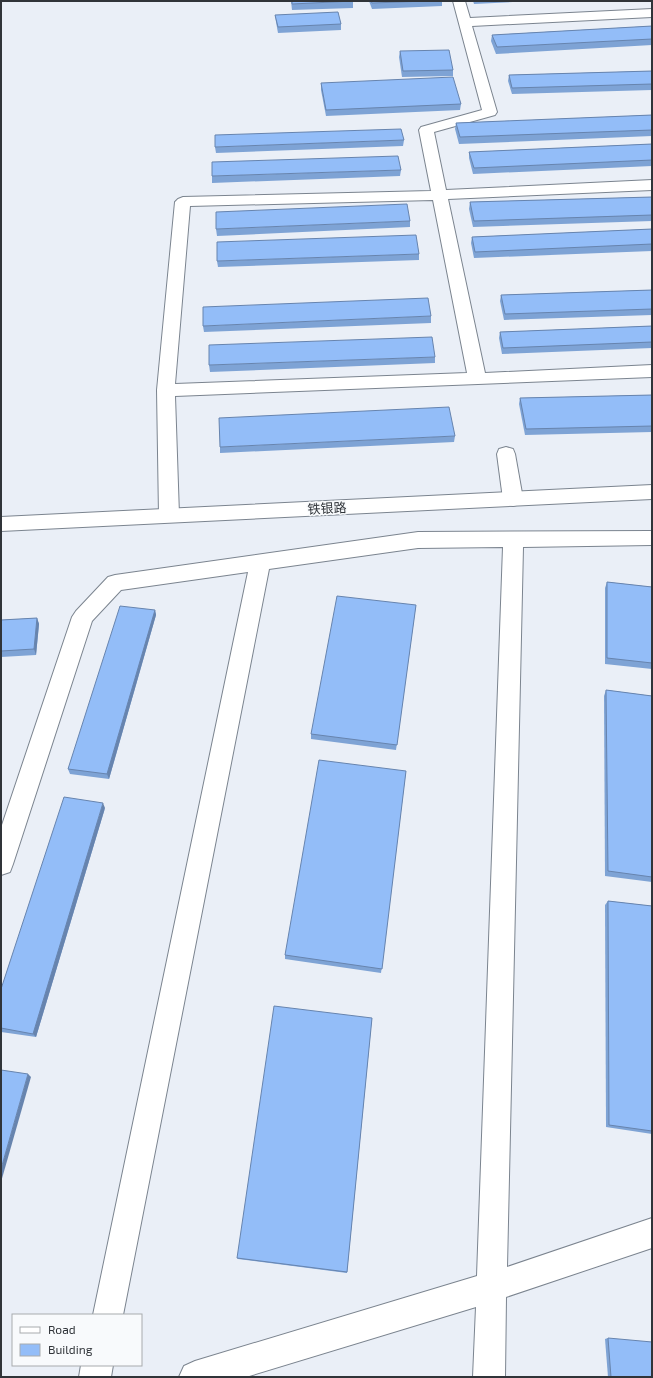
<svg xmlns="http://www.w3.org/2000/svg" width="653" height="1378" viewBox="0 0 653 1378" font-family="'Exo 2','Noto Sans SC',sans-serif">
<rect width="100%" height="100%" fill="#f8fafc"/>
<path fill="#eaeff7" fill-rule="evenodd" d="M 1,1 L 652,1 L 652,1377 L 1,1377 ZM 13,1315 L 141,1315 L 141,1365 L 13,1365 Z"/>
<g fill="none" stroke-linecap="round" stroke-linejoin="round">
<defs>
<g id="minor">
<path d="M 453,1 L 465,1 L 470,18 L 652,9 L 652,17 L 472,26 L 497,112 L 495,115 L 434,132 L 446,190 L 652,180 L 652,190 L 448,199 L 485,373 L 652,365 L 652,377 L 175,396 L 179,515 L 176,520 L 169,522 L 162,520 L 159,515 L 157,390 L 175,202 L 178,199 L 183,197 L 431,191 L 419,130 L 421,127 L 482,110 ZM 433,200 L 467,373 L 175,384 L 190,206 Z"/>
<polygon points="506,447 513,449 515,454 523,499 520,504 513,506 506,504 503,499 497,454 499,449"/>
<polygon points="652,531 652,545 523,547 507,1267 652,1218 652,1248 506,1297 505,1377 473,1377 476,1307 246,1377 179,1377 184,1366 195,1361 477,1276 503,547 418,548 269,569 123,1315 93,1315 248,572 121,590 92,621 13,864 10,872 1,875 1,828 72,617 76,611 108,577 115,575 418,532"/>
<polygon points="81,1365 113,1365 111,1377 79,1377"/>
</g>
<polygon id="major" points="652,485 652,499 1,531 1,517"/>
</defs>
<use href="#minor" stroke="#7b848f" stroke-width="2"/>
<use href="#major" stroke="#7b848f" stroke-width="2"/>
<use href="#minor" fill="#fff" fill-rule="evenodd"/>
<use href="#major" fill="#fff" fill-rule="evenodd"/>
</g>
<g fill="#7ea3d5">
<polygon points="291,1 353,1 353,8 292,10"/>
<polygon points="369,1 442,1 442,6 372,9"/>
<polygon points="473,1 532,1 474,4"/>
<polygon points="275,15 341,24 341,30 278,33 276,22"/>
<polygon points="652,26 652,45 496,54 491,41 492,35"/>
<polygon points="400,51 453,70 453,76 402,77 399,57"/>
<polygon points="652,71 652,90 512,94 508,81 509,75"/>
<polygon points="321,83 461,104 460,110 326,116 321,90"/>
<polygon points="652,115 652,136 459,144 455,129 456,123"/>
<polygon points="404,140 403,146 216,153 215,147"/>
<polygon points="652,144 652,166 473,174 469,158 469,152"/>
<polygon points="401,170 400,176 212,183 212,176"/>
<polygon points="652,197 652,221 473,227 469,209 470,202"/>
<polygon points="410,221 410,227 217,236 216,229"/>
<polygon points="652,229 652,251 474,258 471,243 472,237"/>
<polygon points="419,254 419,260 218,267 217,261"/>
<polygon points="652,290 652,315 504,320 500,301 501,295"/>
<polygon points="431,316 431,323 204,332 203,326"/>
<polygon points="652,326 652,348 502,354 499,338 500,332"/>
<polygon points="435,357 435,363 210,372 209,365"/>
<polygon points="652,395 652,432 525,435 519,404 520,398"/>
<polygon points="455,436 454,442 220,453 220,447"/>
<polygon points="607,582 652,587 652,669 605,664 605,588"/>
<polygon points="416,605 396,750 311,739 311,734"/>
<polygon points="155,610 156,615 109,779 70,774 68,769"/>
<polygon points="37,618 39,624 36,655 1,657 1,620"/>
<polygon points="606,690 652,696 652,882 605,876 604,696"/>
<polygon points="406,771 381,973 285,959 285,955"/>
<polygon points="105,808 36,1037 1,1032 1,989"/>
<polygon points="608,901 652,906 652,1134 606,1127 605,905"/>
<polygon points="372,1018 347,1273 238,1259 237,1258"/>
<polygon points="608,1338 652,1377 608,1377 605,1339"/>
</g>
<g fill="#6784ae">
<polygon points="155,610 156,615 109,779 107,774"/>
<polygon points="37,618 39,624 36,655 34,649"/>
<polygon points="103,803 105,808 36,1037 33,1034"/>
<polygon points="28,1074 31,1077 1,1182 1,1169"/>
</g>
<g fill="#93bdf8" stroke="#6784ae">
<polygon points="292,1 353,1 292,4"/>
<polygon points="371,1 426,1 372,3"/>
<polygon points="338,12 341,24 278,27 275,15"/>
<polygon points="652,26 652,39 497,47 492,35"/>
<polygon points="449,50 453,70 403,71 400,51"/>
<polygon points="652,71 652,84 512,88 509,75"/>
<polygon points="453,77 461,104 326,110 321,83"/>
<polygon points="652,115 652,130 460,137 456,123"/>
<polygon points="401,129 404,140 215,147 215,135"/>
<polygon points="652,144 652,160 474,168 469,152"/>
<polygon points="398,156 401,170 212,176 212,162"/>
<polygon points="652,197 652,215 474,221 470,202"/>
<polygon points="407,204 410,221 216,229 216,212"/>
<polygon points="652,229 652,244 475,252 472,237"/>
<polygon points="416,235 419,254 217,261 217,242"/>
<polygon points="652,290 652,309 505,314 501,295"/>
<polygon points="428,298 431,316 203,326 203,307"/>
<polygon points="652,326 652,342 503,348 500,332"/>
<polygon points="432,337 435,357 209,365 209,345"/>
<polygon points="652,395 652,426 526,429 520,398"/>
<polygon points="449,407 455,436 220,447 219,418"/>
<polygon points="607,582 652,587 652,663 607,658"/>
<polygon points="337,596 416,605 397,745 311,734"/>
<polygon points="120,606 155,610 107,774 68,769"/>
<polygon points="37,618 34,649 1,651 1,620"/>
<polygon points="606,690 652,696 652,877 608,871"/>
<polygon points="319,760 406,771 382,969 285,955"/>
<polygon points="64,797 103,803 33,1034 1,1028 1,989"/>
<polygon points="608,901 652,906 652,1131 609,1125"/>
<polygon points="274,1006 372,1018 347,1272 237,1258"/>
<polygon points="1,1070 28,1074 1,1169"/>
<polygon points="608,1338 652,1342 652,1377 611,1377"/>
</g>
<g text-anchor="middle" stroke-width="3" stroke-linejoin="round" paint-order="stroke">
<g font-size="13" fill="#303439" stroke="#f8fafc">
<text transform="translate(327 508) rotate(-3)" y="5">铁银路</text>
</g>
</g>
<rect width="653" height="1378" fill="none" stroke="#303439" stroke-width="4"/>
<rect x="12" y="1314" width="130" height="52" fill="#f8fafc" stroke="#a8abae"/>
<rect x="20" y="1327" width="20" height="6" fill="#ffffff" stroke="#a8abae"/>
<text x="48" y="1334" font-size="12" fill="#303439">Road</text>
<rect x="20" y="1344" width="20" height="12" fill="#93bdf8" stroke="#a8abae"/>
<text x="48" y="1354" font-size="12" fill="#303439">Building</text>
</svg>
